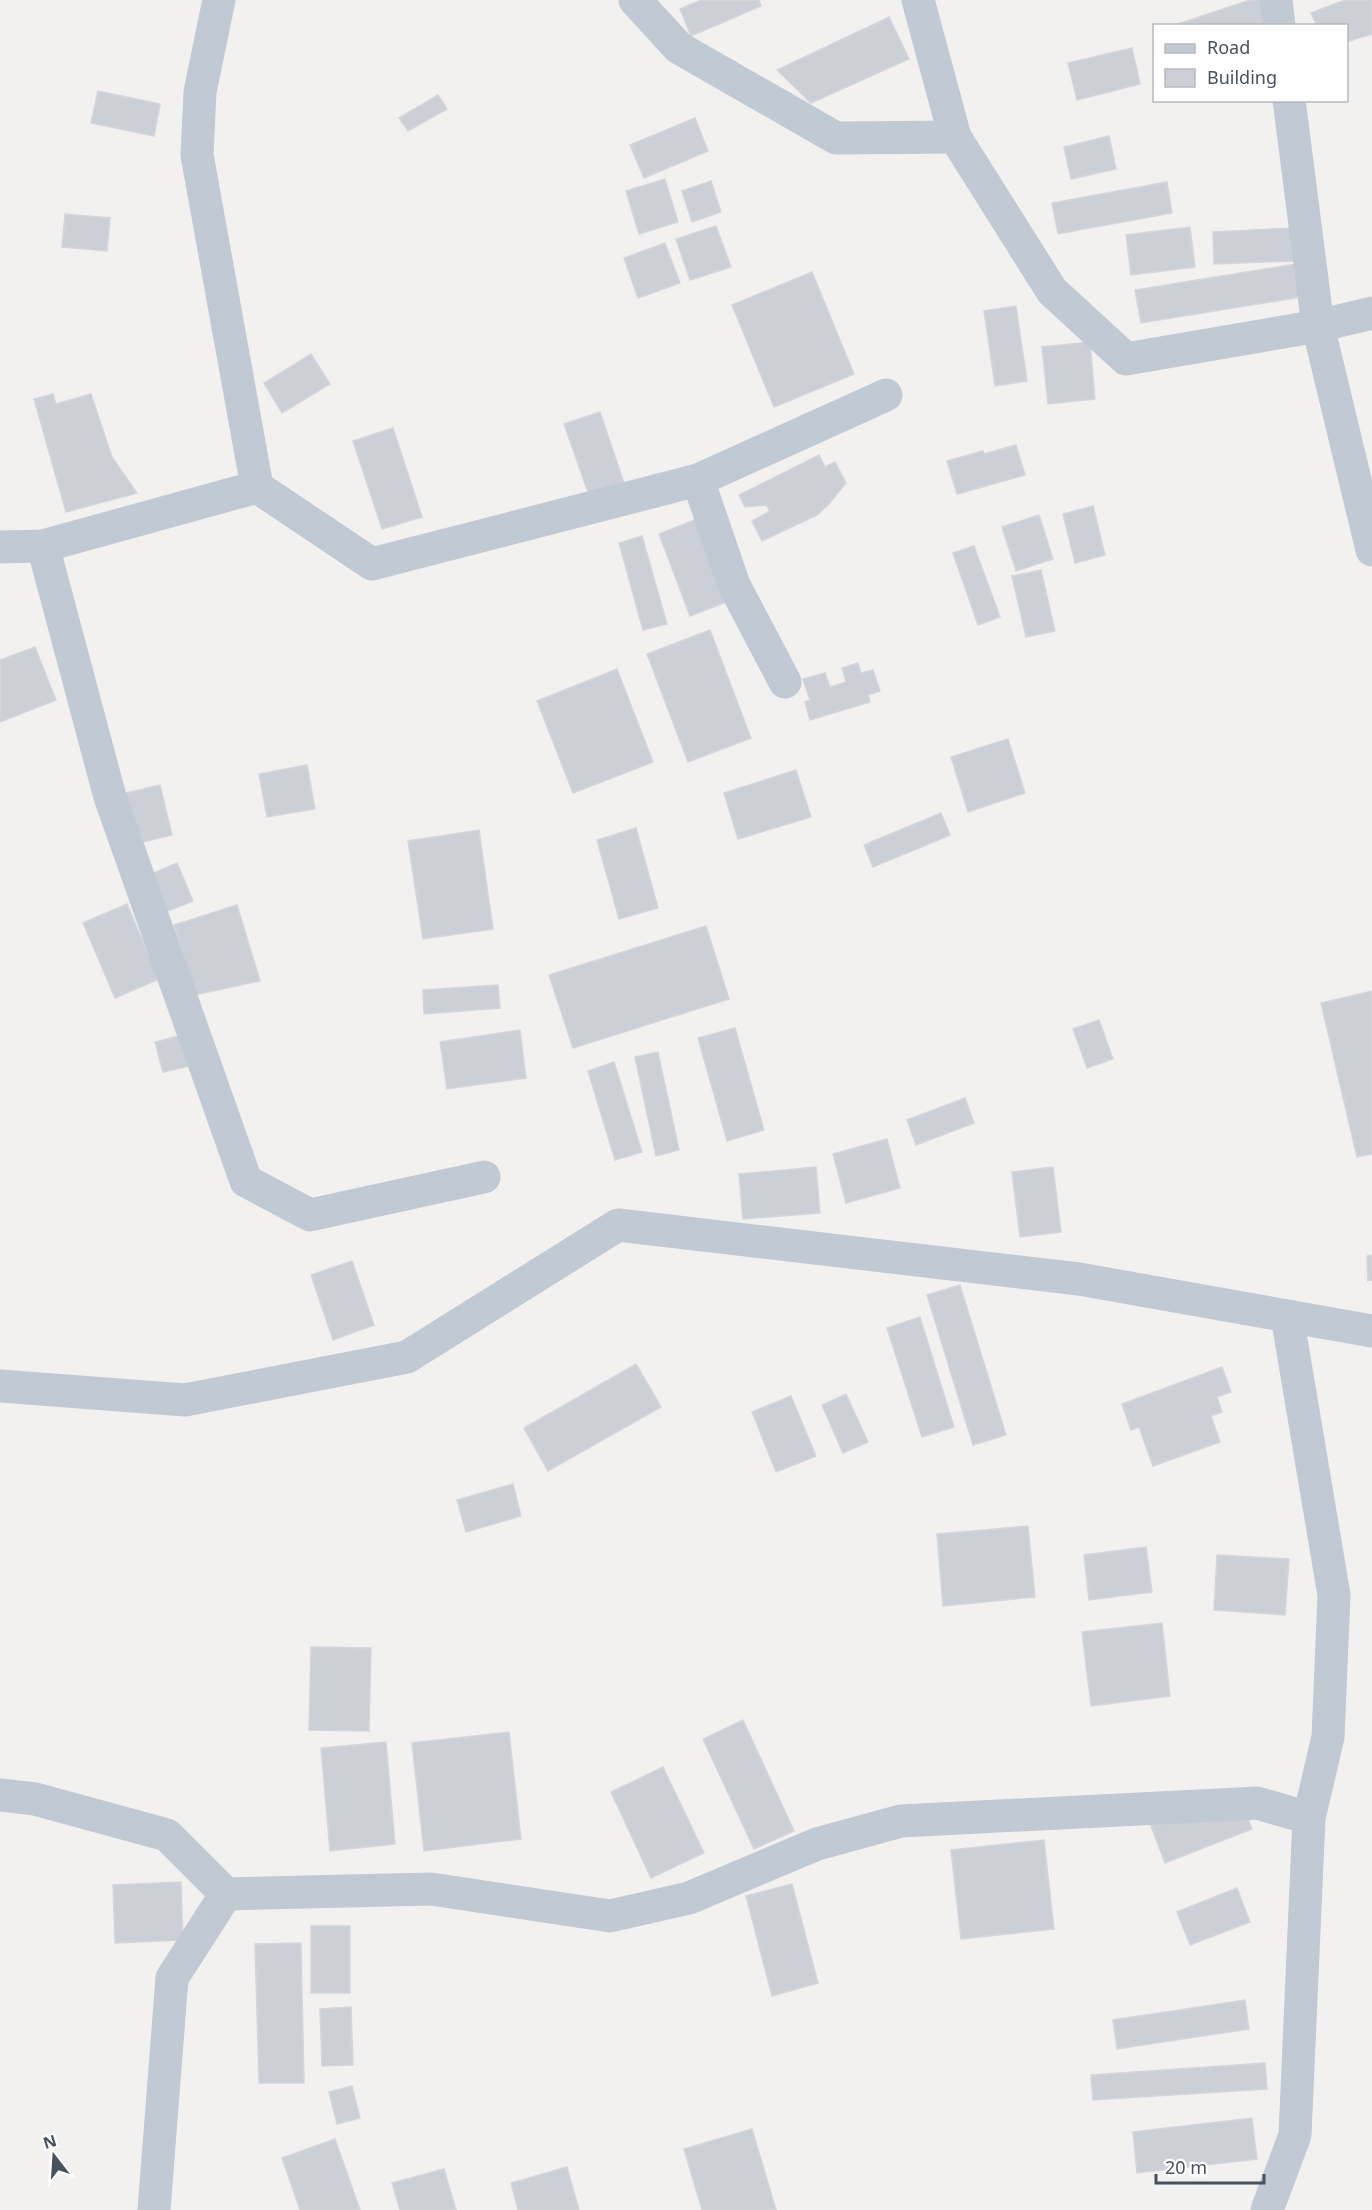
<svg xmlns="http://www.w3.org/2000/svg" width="1372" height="2210" viewBox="0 0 1372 2210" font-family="'Noto Sans',sans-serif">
<rect width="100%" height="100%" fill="#f3f1f0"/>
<g fill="#cccfd6" stroke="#d5d6dc" stroke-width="1.5">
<polygon points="701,0 759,0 761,6 691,36 680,9"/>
<polygon points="1250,0 1274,0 1283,26 1172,26"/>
<polygon points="1345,0 1372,0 1372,34 1346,42 1346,26 1317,26 1311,13"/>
<polygon points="889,17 909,59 811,103 777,70"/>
<polygon points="1132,48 1140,84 1077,100 1068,63"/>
<polygon points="98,91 160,104 154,136 91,123"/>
<polygon points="438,95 447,109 408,131 399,118"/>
<polygon points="695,118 708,151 644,178 630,145"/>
<polygon points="1109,136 1116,169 1071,179 1064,147"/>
<polygon points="665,179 678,222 639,234 626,191"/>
<polygon points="711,181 721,212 692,222 682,191"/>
<polygon points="1167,182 1172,213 1058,234 1052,203"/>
<polygon points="65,214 110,218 107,251 62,247"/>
<polygon points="716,226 731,267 690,280 676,239"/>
<polygon points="1190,227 1195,267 1131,275 1126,235"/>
<polygon points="1292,228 1293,261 1214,264 1213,232"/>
<polygon points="665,243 680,283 638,298 624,258"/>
<polygon points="1308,262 1314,295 1141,323 1135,290"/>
<polygon points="812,272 854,374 774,407 732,305"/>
<polygon points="1016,306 1027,381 995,386 984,311"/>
<polygon points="1090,342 1095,399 1048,404 1042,347"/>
<polygon points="311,354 330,384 282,413 264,383"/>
<polygon points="53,394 56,404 91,394 112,457 137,493 66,512 34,399"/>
<polygon points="600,412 624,483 589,495 564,424"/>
<polygon points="393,428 422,517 382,529 353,441"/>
<polygon points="1016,445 1025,475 957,494 947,461 983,451 984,454"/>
<polygon points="819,455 825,467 835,462 846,483 829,504 817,515 762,541 752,521 770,511 766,505 745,507 739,495"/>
<polygon points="1093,506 1105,555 1075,563 1063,514"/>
<polygon points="1039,515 1053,559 1016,571 1002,527"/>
<polygon points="697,519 729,601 690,616 659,534"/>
<polygon points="642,536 667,624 643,630 619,543"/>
<polygon points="974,546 1000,617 978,625 953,553"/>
<polygon points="1041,570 1055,631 1026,637 1012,576"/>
<polygon points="710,630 751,738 688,762 647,654"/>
<polygon points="35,647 56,700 0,722 0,660"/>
<polygon points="858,663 861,673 873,670 880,691 868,695 870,702 810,720 805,702 810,700 803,679 825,673 830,687 846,682 842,668"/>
<polygon points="617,669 653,762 573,793 537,701"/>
<polygon points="1008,739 1025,793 968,812 951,757"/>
<polygon points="307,765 315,809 267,817 259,774"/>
<polygon points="796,770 811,817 738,839 724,793"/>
<polygon points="160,785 172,835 135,844 122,794"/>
<polygon points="941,813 950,835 873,867 864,845"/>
<polygon points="636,828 658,908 619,919 597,840"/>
<polygon points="479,830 493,929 423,939 408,841"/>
<polygon points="177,863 193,901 165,912 154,873"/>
<polygon points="127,904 159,979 115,998 83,923"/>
<polygon points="237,905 260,981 194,995 174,925"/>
<polygon points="706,926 729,999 573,1048 549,975"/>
<polygon points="498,985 500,1008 424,1014 423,990"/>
<polygon points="1372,991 1372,1154 1357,1157 1321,1003"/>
<polygon points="1099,1020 1113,1059 1087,1068 1073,1029"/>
<polygon points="735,1028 764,1130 727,1141 698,1038"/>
<polygon points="520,1030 526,1078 447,1089 440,1042"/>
<polygon points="198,1031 206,1062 163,1072 155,1042"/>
<polygon points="658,1052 679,1150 656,1156 635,1057"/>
<polygon points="614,1062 642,1152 615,1160 588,1071"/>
<polygon points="965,1098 974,1123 916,1145 907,1120"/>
<polygon points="887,1139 900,1188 846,1203 833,1154"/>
<polygon points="816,1167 820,1213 743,1219 739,1174"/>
<polygon points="1053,1167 1061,1232 1020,1237 1012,1172"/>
<polygon points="1372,1255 1372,1280 1368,1281 1367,1256"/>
<polygon points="352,1261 374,1325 333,1340 311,1275"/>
<polygon points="960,1285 1006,1435 973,1445 927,1295"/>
<polygon points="920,1317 954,1427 922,1437 887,1328"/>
<polygon points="636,1364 661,1407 548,1471 524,1428"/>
<polygon points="1222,1367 1231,1392 1217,1397 1222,1412 1211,1416 1220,1442 1153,1466 1139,1427 1131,1430 1122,1404"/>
<polygon points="846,1394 868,1442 843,1453 822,1405"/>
<polygon points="791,1396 816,1456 776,1472 752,1412"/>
<polygon points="513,1484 521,1516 466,1532 457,1500"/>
<polygon points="1028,1526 1035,1597 943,1606 937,1534"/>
<polygon points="1146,1547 1152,1592 1089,1600 1084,1555"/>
<polygon points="1217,1555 1289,1559 1285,1615 1214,1610"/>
<polygon points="1162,1623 1170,1696 1091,1706 1082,1632"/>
<polygon points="311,1647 371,1648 369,1731 309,1730"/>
<polygon points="743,1720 794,1831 754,1849 703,1739"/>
<polygon points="509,1732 521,1839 424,1851 412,1743"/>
<polygon points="386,1742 395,1844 330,1851 321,1748"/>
<polygon points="663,1767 704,1853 651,1878 611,1792"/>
<polygon points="1238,1792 1252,1829 1165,1863 1151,1826"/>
<polygon points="1044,1840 1054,1929 961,1939 951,1850"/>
<polygon points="181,1882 183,1940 115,1943 113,1885"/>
<polygon points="792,1884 818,1983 772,1996 746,1896"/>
<polygon points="1237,1888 1250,1922 1190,1945 1177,1912"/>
<rect x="311" y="1926" width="39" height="67"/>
<polygon points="301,1943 304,2083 259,2083 255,1944"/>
<polygon points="1245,2000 1249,2029 1117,2049 1113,2020"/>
<polygon points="351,2007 353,2065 322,2066 320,2009"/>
<polygon points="1265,2063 1267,2089 1093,2100 1091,2075"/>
<polygon points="352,2086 360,2118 337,2124 329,2092"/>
<polygon points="1252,2118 1257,2159 1137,2173 1133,2132"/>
<polygon points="752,2129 776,2210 702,2210 684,2149"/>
<polygon points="335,2139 360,2210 300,2210 282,2158"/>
<polygon points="567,2167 579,2210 518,2210 511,2183"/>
<polygon points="444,2169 456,2210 400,2210 392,2183"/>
</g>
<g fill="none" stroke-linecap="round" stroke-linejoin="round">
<g stroke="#c1c9d2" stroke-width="33">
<polyline points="219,0 200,92 197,155 257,487 372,564 698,480 886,395"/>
<polyline points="635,0 679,48 836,138 955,137"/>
<polyline points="918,0 955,137 1052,291 1126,359 1318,326 1372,313"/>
<polyline points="1276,0 1279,26"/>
<polyline points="1289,100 1318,326 1372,550"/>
<polyline points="698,480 734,585 785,682"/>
<polyline points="43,546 110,797 246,1181 310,1215 484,1177"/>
<polyline points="0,547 43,546 257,487"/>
<polyline points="0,1386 185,1400 407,1357 618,1225 1079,1279 1372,1331"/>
<polyline points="0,1795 35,1799 167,1835 226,1894 431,1889 610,1916 689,1898 817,1844 901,1821 1257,1803 1309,1818"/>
<polyline points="154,2210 172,1978 226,1894"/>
<polyline points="1267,2210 1295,2135 1309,1818 1328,1737 1334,1595 1287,1316"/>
</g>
</g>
<rect x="1153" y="24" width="195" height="78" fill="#ffffff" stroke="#b6b9bf" stroke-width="1.5"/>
<rect x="1165" y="44" width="30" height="9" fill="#c1c9d2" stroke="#b6b9bf" stroke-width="1.5"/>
<text x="1207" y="54" font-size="18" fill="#48515e">Road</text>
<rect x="1165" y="69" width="30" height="18" fill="#cccfd6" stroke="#b6b9bf" stroke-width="1.5"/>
<text x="1207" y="84" font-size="18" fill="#48515e">Building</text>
<g transform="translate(54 2156) rotate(343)" stroke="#ffffff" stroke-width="4.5" paint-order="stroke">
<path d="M0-4.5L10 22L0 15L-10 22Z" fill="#48515e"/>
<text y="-9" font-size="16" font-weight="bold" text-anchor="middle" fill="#48515e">N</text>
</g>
<path d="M1156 2174v9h108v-9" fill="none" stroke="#48515e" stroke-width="3"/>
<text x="1165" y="2174" font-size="18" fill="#48515e" stroke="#ffffff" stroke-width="4.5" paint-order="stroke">20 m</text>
</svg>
